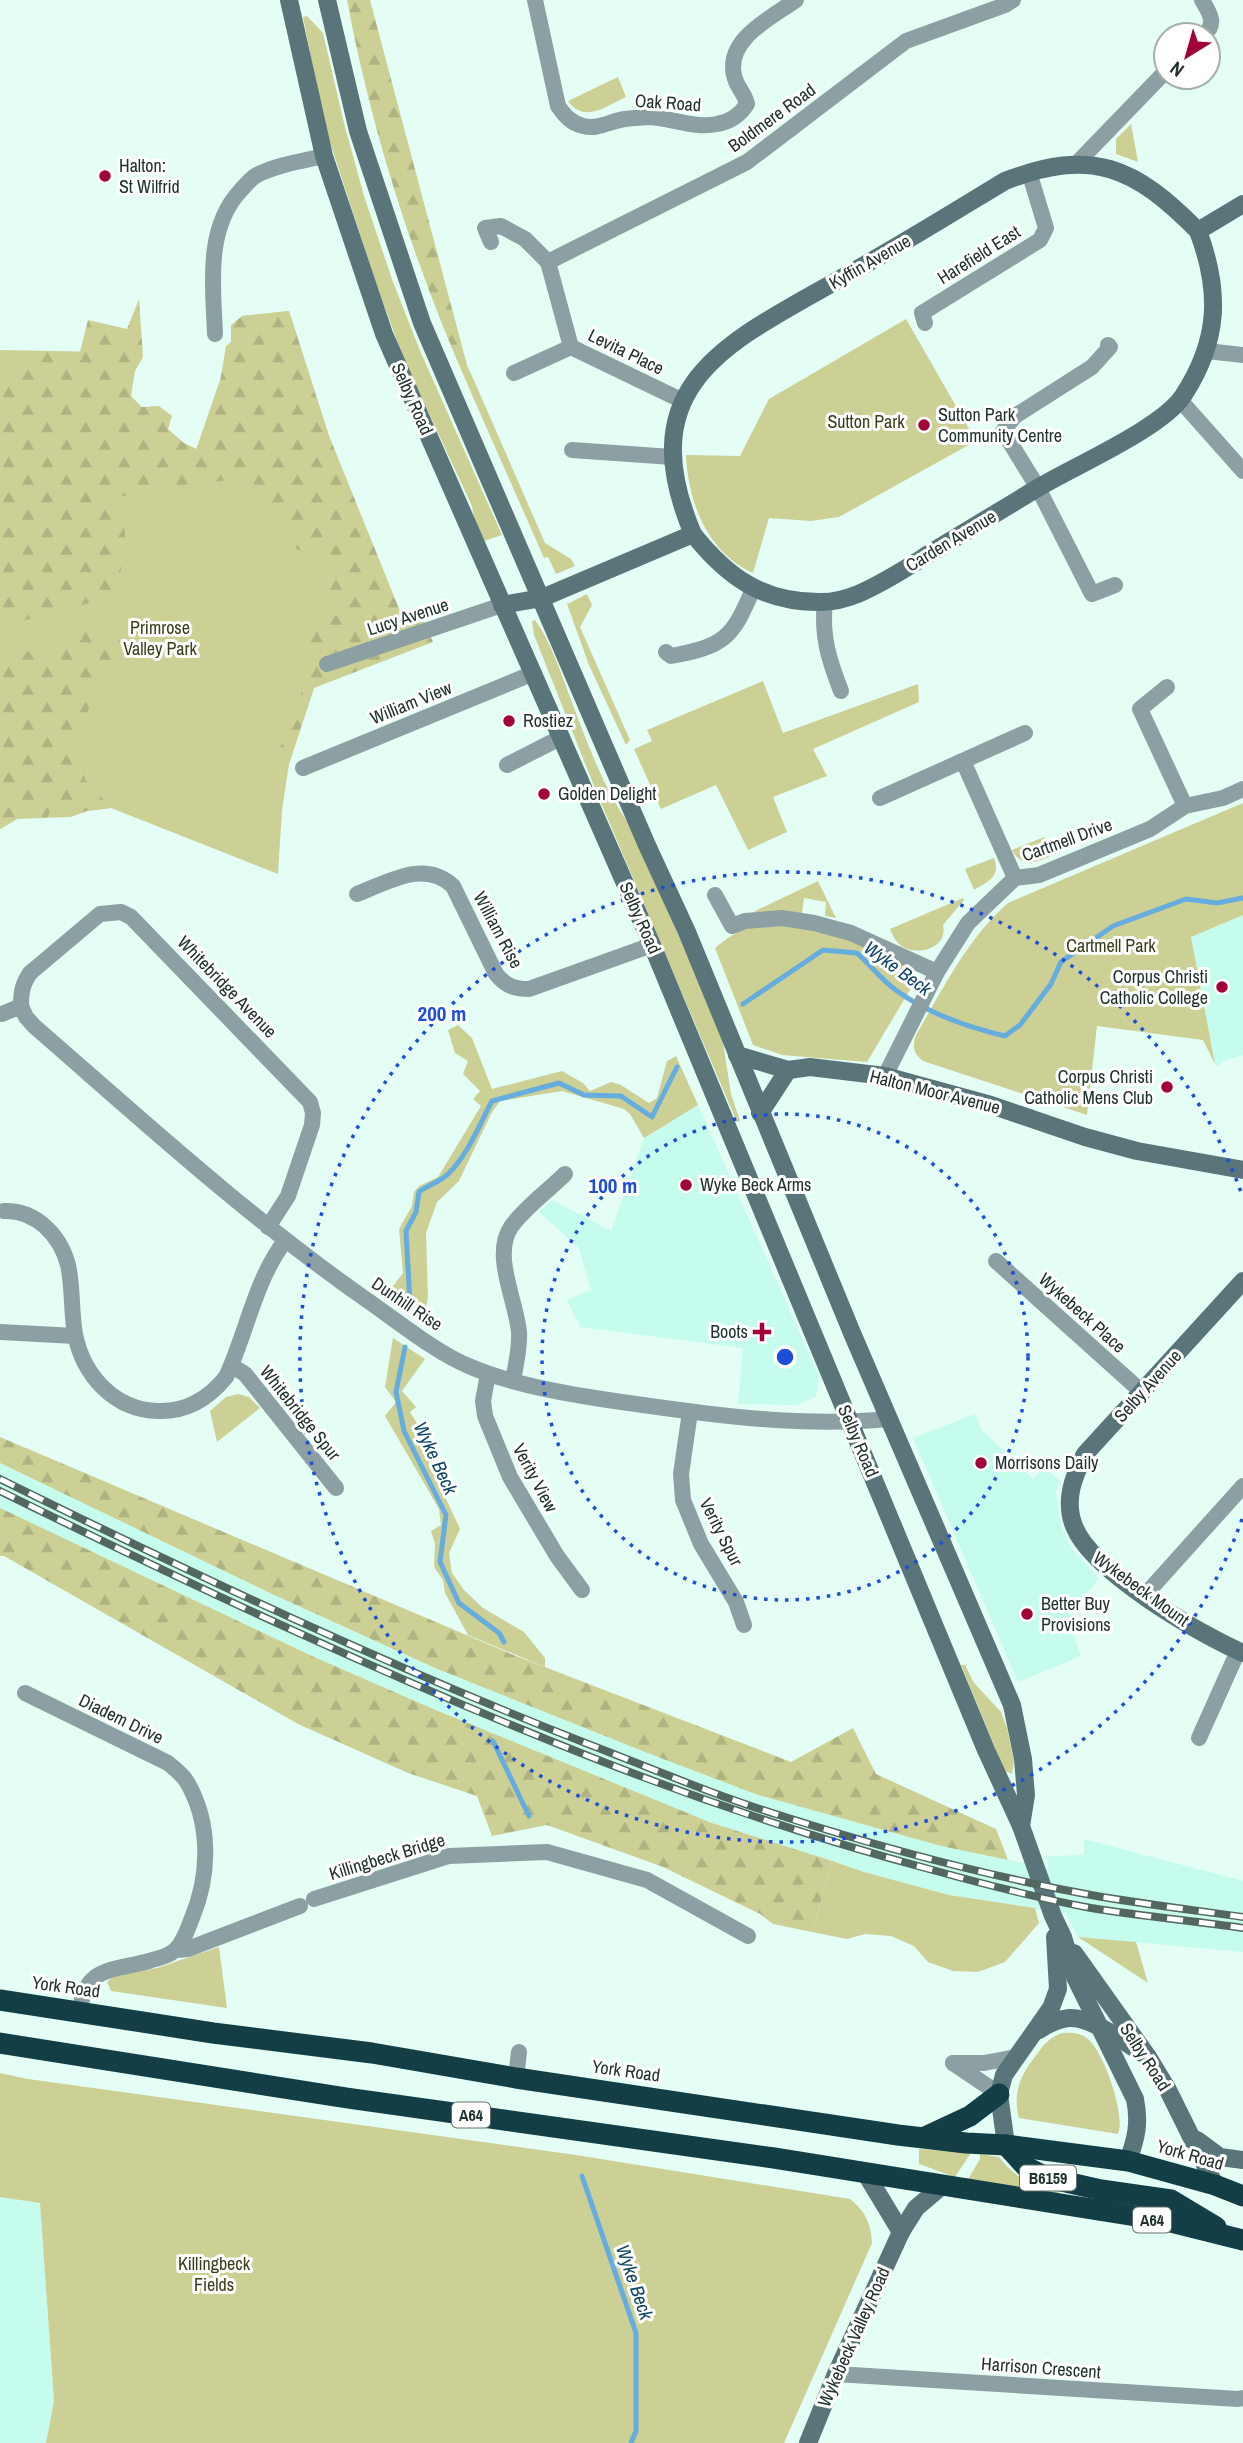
<svg xmlns="http://www.w3.org/2000/svg" width="1243" height="2443" viewBox="0 0 1243 2443" font-family="'Archivo Narrow',sans-serif">
<defs>
<pattern id="forest-firs" width="22" height="20" patternUnits="userSpaceOnUse" patternTransform="scale(1.75)"><rect width="22" height="20" fill="#ccd095"/><path d="M5 1l3.5 6h-7zM16 11l3.5 6h-7z" fill="#afb381"/></pattern>
</defs>
<rect width="100%" height="100%" fill="#e4fef6"/>
<g fill="#c6fced">
<polygon points="1243,915 1243,1055 1223,1061 1218,1066 1215,1064 1191,937"/>
<polygon points="698,1105 819,1376 816,1397 797,1405 738,1404 743,1348 580,1327 567,1300 591,1290 579,1248 539,1212 552,1200 611,1231 644,1138"/>
<polygon points="975,1414 981,1429 1033,1479 1045,1467 1060,1481 1056,1492 1061,1525 1071,1548 1099,1578 1077,1605 1072,1617 1071,1629 1081,1656 1018,1682 913,1438"/>
<polygon points="0,1463 272,1594 435,1668 758,1795 941,1846 1048,1868 1047,1856 1084,1855 1084,1839 1243,1881 1243,1952 1078,1937 1066,1914 949,1895 864,1872 712,1823 431,1708 312,1656 9,1513 0,1508"/>
<polygon points="0,2197 40,2203 54,2401 46,2443 0,2443"/>
</g>
<g fill="#ccd095">
<polygon points="307,16 323,33 344,123 364,196 393,282 421,353 502,535 484,541 475,522 472,506 404,360 377,286 325,127 303,17"/>
<path d="M 618,77 L 626,97 C 606,106 585,124 568,101 Z"/>
<polygon points="1131,124 1138,162 1116,154 1116,139"/>
<polygon points="289,311 329,436 406,627 324,657 289,764 282,810 278,874 111,808 87,811 70,817 17,819 0,829 0,350 103,352 168,477 188,473 242,316"/>
<path d="M 906,319 L 976,441 L 839,517 L 811,521 L 769,518 L 753,573 C 708,553 688,503 686,455 L 740,456 L 769,399 Z"/>
<polygon points="476,385 545,543 571,559 575,566 556,574 548,557 544,558 469,388"/>
<polygon points="587,594 592,605 580,627 630,740 626,745 589,665 567,604"/>
<path d="M 535,620 C 550,641 558,665 567,689 C 585,736 602,788 632,828 L 722,1036 L 731,1094 L 740,1121 L 737,1122 L 598,796 L 534,635 L 532,621 Z"/>
<polygon points="763,681 783,733 918,684 919,702 813,749 827,776 773,797 787,832 748,850 716,785 661,809 634,749 652,741 647,730"/>
<path d="M 1243,803 L 1243,915 L 1191,937 L 1215,1064 L 1203,1040 L 1097,1026 L 1087,1115 L 923,1061 C 913,1053 912,1047 916,1035 C 943,989 967,939 1008,903 Z"/>
<path d="M 1044,837 L 1053,855 C 1037,862 1022,869 1012,850 Z"/>
<path d="M 994,858 C 1001,876 989,881 974,890 L 965,869 Z"/>
<polygon points="818,881 836,918 825,916 826,902 804,898 802,913 756,914 755,911"/>
<path d="M 963,898 L 964,900 L 943,925 C 949,949 914,958 899,944 C 895,940 892,934 890,929 Z"/>
<path d="M 770,925 C 793,927 820,929 842,937 C 866,946 882,958 909,965 L 908,969 L 914,983 L 867,1062 L 782,1055 L 753,1045 L 715,948 C 735,932 744,927 770,925 Z"/>
<polygon points="458,1025 472,1038 492,1089 562,1071 583,1083 590,1091 611,1082 621,1085 649,1103 657,1098 667,1061 676,1056 698,1105 644,1138 630,1114 624,1109 562,1091 500,1101 491,1114 459,1181 437,1202 426,1233 428,1298 426,1308 421,1317 387,1294 403,1273 399,1229 412,1206 414,1192 419,1186 438,1177 481,1106 473,1099 480,1091 463,1074 468,1061 455,1053 448,1030"/>
<polygon points="393,1338 425,1359 402,1391 416,1407 410,1412 427,1440 429,1462 460,1529 449,1553 452,1573 464,1590 483,1608 524,1632 545,1658 545,1667 468,1635 445,1593 443,1580 434,1567 435,1544 431,1531 441,1525 439,1509 385,1416 396,1402 385,1387"/>
<polygon points="238,1394 249,1397 260,1408 217,1442 210,1411 226,1397"/>
<polygon points="961,1665 965,1665 974,1683 1001,1712 1007,1728 1014,1761 1012,1774 1005,1771 1003,1767"/>
<polygon points="832,1861 864,1872 949,1895 1035,1908 1039,1923 1005,1962 978,1972 953,1971 928,1962 914,1946 891,1936 865,1934 847,1939 812,1932"/>
<polygon points="1078,1937 1136,1942 1148,1983"/>
<polygon points="219,1947 227,2008 111,1991 107,1982 113,1976 157,1968"/>
<path d="M 1063,2033 C 1072,2032 1082,2033 1089,2040 C 1104,2053 1126,2116 1118,2134 L 1019,2118 C 1012,2092 1021,2074 1037,2054 C 1044,2044 1051,2036 1063,2033 Z"/>
<path d="M 0,2073 L 28,2079 L 576,2155 L 850,2199 C 865,2211 871,2223 872,2243 L 784,2443 L 46,2443 L 54,2401 L 40,2203 L 0,2197 Z"/>
<polygon points="919,2149 971,2153 955,2177 919,2164"/>
<path d="M 980,2154 L 999,2157 C 1016,2179 1032,2186 1059,2191 L 1059,2194 L 967,2181 L 980,2159 Z"/>
</g>
<g fill="url(#forest-firs)">
<path d="M 347,0 L 370,0 L 467,365 L 476,385 L 469,388 C 414,263 372,134 347,0 Z"/>
<path d="M 139,299 L 143,357 L 135,371 L 131,396 L 142,407 L 159,406 L 172,416 L 168,429 L 184,443 L 201,451 L 214,418 L 226,346 L 231,342 L 231,325 L 242,316 L 289,311 L 329,436 L 406,626 L 424,621 L 433,642 L 314,688 L 289,764 L 277,754 C 288,734 310,683 304,660 C 302,655 299,650 297,645 L 301,632 L 315,625 L 326,614 C 327,574 333,564 292,547 L 282,525 L 265,498 L 233,479 L 117,497 L 114,509 C 135,532 121,565 116,591 L 112,597 L 0,627 L 0,366 L 17,364 L 22,351 L 80,352 L 88,320 L 127,329 Z"/>
<polygon points="112,628 121,642 102,678 77,737 85,779 111,808 87,811 70,817 51,809 47,818 27,813 0,829 0,662 79,632"/>
<polygon points="0,1437 511,1654 791,1762 853,1728 876,1774 996,1829 1008,1860 941,1846 758,1795 645,1752 435,1668 272,1594 0,1463"/>
<polygon points="0,1508 312,1656 431,1708 712,1823 832,1861 812,1932 773,1924 760,1914 663,1867 547,1825 492,1836 477,1796 408,1773 298,1724 4,1556 0,1556"/>
</g>
<g fill="none" stroke-linecap="round" stroke-linejoin="round">
<g stroke="#65acdf" stroke-width="5">
<path d="M 743,1004 L 823,950 L 857,953 C 870,965 883,981 897,991 C 929,1014 967,1027 1005,1036 L 1020,1025 L 1051,984 L 1061,962 L 1113,926 L 1186,899 L 1217,903 L 1243,898"/>
<path d="M 410,1303 L 406,1231 L 416,1212 L 419,1192 C 428,1185 440,1182 448,1174 C 468,1155 479,1125 492,1101 L 559,1083 L 584,1095 L 621,1096 L 652,1117 L 677,1067"/>
<polyline points="405,1347 396,1392 404,1431 446,1515 440,1562 459,1603 499,1633 504,1642"/>
<polyline points="493,1741 529,1816"/>
<polyline points="582,2176 636,2333 636,2431 631,2443"/>
</g>
<g stroke="#8c9fa2" stroke-width="16">
<path d="M 535,0 L 558,106 C 565,116 571,123 583,126 C 598,130 610,121 625,119 C 632,118 640,118 647,117 C 670,117 693,129 717,124 C 730,122 740,115 747,104 C 745,93 736,87 734,75 C 726,39 771,18 796,0"/>
<path d="M 1202,0 C 1210,14 1217,23 1204,35"/>
<polyline points="1077,163 1166,71"/>
<polyline points="491,242 485,228 501,226 525,239 548,262"/>
<polyline points="925,323 922,313 1040,240 1046,228 1029,172"/>
<path d="M 215,334 C 213,286 205,228 241,190 C 246,185 251,178 257,175 C 277,165 302,161 324,156"/>
<polyline points="1108,345 1110,347 1092,367 1015,416 1003,431 1038,488 1092,594 1115,585"/>
<polyline points="571,347 548,262 747,162 906,41 1005,5 1013,0"/>
<polyline points="1207,351 1243,355"/>
<polyline points="514,373 571,347 683,401"/>
<polyline points="1180,400 1243,471"/>
<polyline points="572,450 672,457"/>
<path d="M 825,602 C 821,636 829,660 841,691"/>
<path d="M 666,652 L 671,656 C 724,646 732,639 753,589"/>
<polyline points="327,664 502,605"/>
<polyline points="1167,687 1140,709 1185,806"/>
<polyline points="963,761 1015,878"/>
<polyline points="507,765 562,737"/>
<polyline points="303,768 534,673"/>
<polyline points="880,798 1025,733"/>
<path d="M 357,894 C 389,882 424,859 453,886 L 496,974 C 506,986 514,989 529,989 L 652,945"/>
<polyline points="715,895 732,926 745,921 782,918 814,923 851,933 937,972"/>
<path d="M 21,1006 C 21,993 22,985 30,973 L 100,914 L 121,912 L 131,917 L 310,1102 L 313,1113 L 312,1125 L 288,1196 L 268,1227"/>
<path d="M 2,1014 L 21,1006 L 26,1017 L 34,1026 C 142,1120 247,1216 364,1298 C 396,1320 436,1353 471,1367 C 518,1387 585,1397 636,1404 C 719,1416 804,1427 888,1419"/>
<polyline points="885,1076 937,972 968,923 1015,878 1039,875 1150,829 1185,806 1223,798 1243,789"/>
<path d="M 4,1211 C 36,1210 60,1235 68,1265 C 73,1287 71,1312 75,1334 C 83,1375 114,1410 158,1411 C 186,1412 209,1398 226,1377 C 247,1332 255,1280 285,1241"/>
<polyline points="996,1261 1143,1393"/>
<polyline points="0,1332 75,1336"/>
<polyline points="232,1366 245,1374 336,1488"/>
<polyline points="488,1374 483,1401 485,1416 510,1477 557,1556 582,1590"/>
<path d="M 513,1380 C 516,1364 520,1348 519,1332 C 516,1300 492,1255 511,1227 C 523,1209 549,1190 565,1174"/>
<polyline points="690,1412 681,1474 683,1500 701,1544 736,1602 744,1625"/>
<polyline points="1145,1595 1243,1486"/>
<path d="M 25,1693 L 168,1763 C 175,1769 183,1775 187,1782 C 211,1823 210,1875 192,1918 C 188,1928 183,1944 174,1951 C 167,1957 158,1958 149,1961 C 112,1971 84,1966 80,2012"/>
<polyline points="1199,1738 1238,1651"/>
<polyline points="314,1899 449,1856 547,1852 647,1880 748,1936"/>
<polyline points="176,1950 188,1949 300,1906"/>
<polyline points="953,2063 984,2063 1016,2057"/>
<polyline points="953,2063 999,2094"/>
<polyline points="516,2078 519,2052"/>
<polyline points="836,2374 1238,2399 1243,2398"/>
</g>
<g stroke="#59757a" stroke-width="18">
<path d="M 289,0 L 324,156 L 384,334 L 652,945 L 986,1750 L 1021,1826 L 1053,1916 L 1063,1937 L 1075,1977 L 1135,2099 C 1140,2123 1136,2139 1128,2161"/>
<polyline points="327,0 358,131 422,323 646,843 687,932 852,1333 1012,1705 1023,1759 1026,1795 1021,1826"/>
<path d="M 693,534 C 628,381 732,341 845,276 C 899,246 952,213 1005,181 C 1092,147 1135,167 1198,231"/>
<path d="M 502,605 L 542,598 L 693,534 C 728,578 764,603 822,602 C 833,602 848,598 858,594 C 884,583 908,567 932,552 C 967,531 1001,510 1036,489 C 1072,467 1161,429 1183,396 C 1219,341 1221,292 1198,231 L 1243,204"/>
<polyline points="737,1055 788,1070 810,1067 885,1076 991,1105 1085,1137 1137,1151 1243,1170"/>
<polyline points="760,1113 788,1070"/>
<path d="M 1243,1281 L 1085,1454 C 1073,1477 1064,1501 1074,1526 C 1091,1571 1199,1634 1243,1653"/>
<polyline points="1074,1953 1148,2057 1168,2090 1215,2185"/>
<path d="M 1039,2030 C 1048,2024 1058,2019 1069,2018 C 1090,2016 1124,2042 1142,2053"/>
<polyline points="1197,2140 1220,2157 1243,2160"/>
<polyline points="1006,2145 999,2094 1004,2075 1051,2008 1058,1989 1055,1937"/>
<polyline points="866,2174 901,2232"/>
<polyline points="808,2443 836,2374 901,2232 916,2208 942,2186"/>
</g>
<g stroke="#133e45" stroke-width="21">
<polyline points="0,2000 213,2033 372,2053 516,2078 898,2135 966,2143 1006,2145 1128,2161 1215,2185 1243,2196"/>
<polyline points="0,2043 347,2098 774,2158 1167,2221 1243,2240"/>
<polyline points="925,2137 970,2116 999,2094"/>
<polyline points="1006,2145 1026,2167 1048,2178 1101,2190 1171,2200 1216,2227"/>
</g>
<defs>
<g id="rail">
<path d="M 0,1479 C 193,1574 388,1666 588,1744 C 653,1769 716,1796 782,1816 C 883,1848 987,1876 1091,1895 C 1142,1904 1193,1910 1243,1917"/>
<path d="M 0,1491 C 197,1588 396,1681 601,1761 C 709,1803 817,1839 929,1869 C 983,1884 1037,1898 1091,1908 C 1141,1916 1193,1921 1243,1928"/>
</g>
</defs>
<use href="#rail" stroke="#536761" stroke-width="8"/>
<use href="#rail" stroke="#fff" stroke-width="5" stroke-dasharray="16" stroke-linecap="butt"/>
</g>
<g fill="none" stroke="#1d4ed8" stroke-width="3.5" stroke-dasharray="3.5 7">
<circle cx="785" cy="1357" r="243"/>
<path d="M1242 1519A485 485 0 1 1 1242 1195"/>
</g>
<g fill="#a10237" stroke="#fff" stroke-width="2.5">
<circle cx="105" cy="176" r="7"/>
<circle cx="924" cy="425" r="7"/>
<circle cx="509" cy="721" r="7"/>
<circle cx="544" cy="794" r="7"/>
<circle cx="1222" cy="987" r="7"/>
<circle cx="1167" cy="1087" r="7"/>
<circle cx="686" cy="1185" r="7"/>
<path d="M758.5 1321.5h7v7h7v7h-7v7h-7v-7h-7v-7h7z"/>
<circle cx="981" cy="1463" r="7"/>
<circle cx="1027" cy="1614" r="7"/>
</g>
<g text-anchor="middle" stroke-width="6" stroke-linejoin="round" paint-order="stroke">
<g fill="#fff" stroke="#63706c" stroke-width="2">
<rect x="452" y="2102.5" width="38" height="25" rx="5"/>
<rect x="1020" y="2165.5" width="56" height="25" rx="5"/>
<rect x="1133" y="2207.5" width="38" height="25" rx="5"/>
</g>
<g font-size="16" font-weight="bold" fill="#20322d">
<text x="471" y="2121">A64</text>
<text x="1048" y="2184">B6159</text>
<text x="1152" y="2226">A64</text>
</g>
<g font-size="18" fill="#20322d" stroke="#fff">
<text transform="translate(668 103) rotate(4)" y="6">Oak Road</text>
<text transform="translate(772 118) rotate(-36)" y="6">Boldmere Road</text>
<text transform="translate(979 255) rotate(-32)" y="6">Harefield East</text>
<text transform="translate(870 262) rotate(-30)" y="6">Kyffin Avenue</text>
<text transform="translate(626 352) rotate(26)" y="6">Levita Place</text>
<text transform="translate(412 399) rotate(66)" y="6">Selby Road</text>
<text transform="translate(951 541) rotate(-31)" y="6">Carden Avenue</text>
<text transform="translate(408 617) rotate(-18)" y="6">Lucy Avenue</text>
<text transform="translate(411 703) rotate(-22)" y="6">William View</text>
<text transform="translate(1067 840) rotate(-20)" y="6">Cartmell Drive</text>
<text transform="translate(640 918) rotate(66)" y="6">Selby Road</text>
<text transform="translate(498 930) rotate(62)" y="6">William Rise</text>
<text transform="translate(227 987) rotate(46)" y="6">Whitebridge Avenue</text>
<text transform="translate(935 1092) rotate(14)" y="6">Halton Moor Avenue</text>
<text transform="translate(407 1304) rotate(34)" y="6">Dunhill Rise</text>
<text transform="translate(1082 1313) rotate(42)" y="6">Wykebeck Place</text>
<text transform="translate(1148 1386) rotate(-48)" y="6">Selby Avenue</text>
<text transform="translate(300 1413) rotate(51)" y="6">Whitebridge Spur</text>
<text transform="translate(858 1441) rotate(67)" y="6">Selby Road</text>
<text transform="translate(535 1478) rotate(62)" y="6">Verity View</text>
<text transform="translate(721 1532) rotate(63)" y="6">Verity Spur</text>
<text transform="translate(1141 1589) rotate(36)" y="6">Wykebeck Mount</text>
<text transform="translate(121 1719) rotate(26)" y="6">Diadem Drive</text>
<text transform="translate(387 1857) rotate(-17)" y="6">Killingbeck Bridge</text>
<text transform="translate(66 1987) rotate(8)" y="6">York Road</text>
<text transform="translate(1145 2057) rotate(57)" y="6">Selby Road</text>
<text transform="translate(626 2071) rotate(8)" y="6">York Road</text>
<text transform="translate(1190 2155) rotate(16)" y="6">York Road</text>
<text transform="translate(854 2337) rotate(-66)" y="6">Wykebeck Valley Road</text>
<text transform="translate(1041 2368) rotate(4)" y="6">Harrison Crescent</text>
</g>
<g font-size="18" fill="#20322d" stroke="#fff" text-anchor="start">
<text x="119" y="172">Halton:<tspan x="119" dy="21">St Wilfrid</tspan></text>
<text x="938" y="421">Sutton Park<tspan x="938" dy="21">Community Centre</tspan></text>
<text x="523" y="727">Rostiez</text>
<text x="558" y="800">Golden Delight</text>
<text x="1208" y="983" text-anchor="end">Corpus Christi<tspan x="1208" dy="21">Catholic College</tspan></text>
<text x="1153" y="1083" text-anchor="end">Corpus Christi<tspan x="1153" dy="21">Catholic Mens Club</tspan></text>
<text x="700" y="1191">Wyke Beck Arms</text>
<text x="748" y="1338" text-anchor="end">Boots</text>
<text x="995" y="1469">Morrisons Daily</text>
<text x="1041" y="1610">Better Buy<tspan x="1041" dy="21">Provisions</tspan></text>
</g>
<g font-size="18" fill="#3b3c1a" stroke="#fff">
<text x="866" y="428">Sutton Park</text>
<text x="160" y="634">Primrose<tspan x="160" dy="21">Valley Park</tspan></text>
<text x="1111" y="952">Cartmell Park</text>
<text x="214" y="2270">Killingbeck<tspan x="214" dy="21">Fields</tspan></text>
</g>
<g font-size="19" font-style="italic" fill="#0e4567" stroke="#fff">
<text transform="translate(898 968) rotate(36)" y="7">Wyke Beck</text>
<text transform="translate(436 1458) rotate(65)" y="7">Wyke Beck</text>
<text transform="translate(635 2282) rotate(71)" y="7">Wyke Beck</text>
</g>
</g>
<circle cx="785" cy="1357" r="10" fill="#1d4ed8" stroke="#fff" stroke-width="3.5"/>
<g font-size="21" text-anchor="middle" font-weight="bold" fill="#1d4ed8" stroke="#fff" stroke-width="6" stroke-linejoin="round" paint-order="stroke">
<text x="442" y="1021">200 m</text>
<text x="613" y="1193">100 m</text>
</g>
<g transform="translate(1187 56) rotate(217)"><circle r="33" fill="#ffffff" stroke="#a6adab" stroke-width="2"/>
<path d="M0-5L12 26L0 18L-12 26Z" fill="#a10237"/>
<text y="-10" font-size="19" font-weight="bold" text-anchor="middle" fill="#20322d">N</text>
</g>
</svg>
